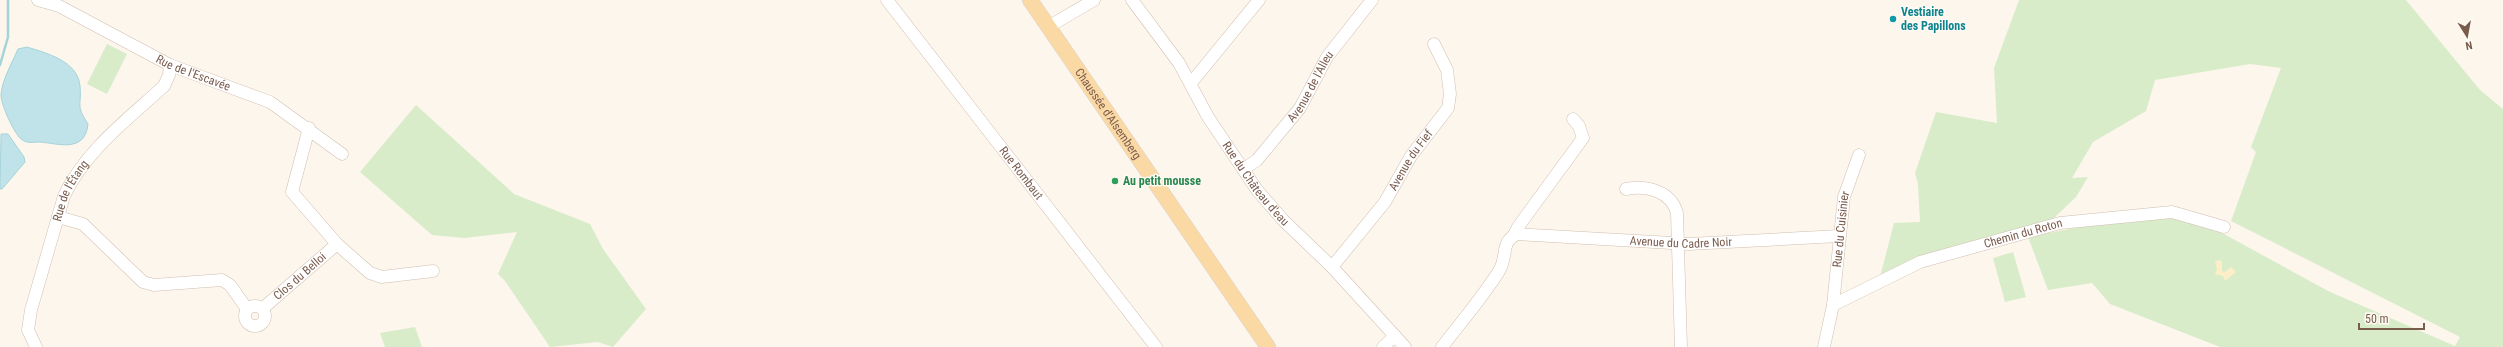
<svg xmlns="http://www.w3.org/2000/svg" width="2503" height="347" viewBox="0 0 2503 347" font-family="'Roboto Condensed',sans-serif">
<rect width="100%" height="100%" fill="#fdf6ec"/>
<g fill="#d8ecc9">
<polygon points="2019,0 2406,0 2480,90 2503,109 2503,347 2220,347 2110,304 2092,283 2048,290 2028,237 2111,221 2165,217 2184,220 2224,234 2328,291 2455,346 2460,337 2231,221 2256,152 2251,147 2281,68 2250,64 2155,80 2146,111 2093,142 2072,178 2088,177 2076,197 2054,218 1880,277 1894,223 1920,222 1918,184 1915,173 1936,112 1997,123 1994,68"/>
<polygon points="107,44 127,54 107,94 87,84"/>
<polygon points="416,105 514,194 590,224 603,249 646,309 613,347 598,342 550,347 505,281 498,274 517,232 464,238 432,235 360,172"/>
<polygon points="2013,252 2026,297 2005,302 1993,258"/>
<polygon points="415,327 422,347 385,347 380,333"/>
</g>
<polygon fill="#fcefc7" points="2218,260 2222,261 2222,271 2225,272 2231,267 2236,272 2225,281 2223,276 2215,274 2217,269 2215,262"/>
<g fill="#bfe3e8" stroke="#a5d3da">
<path d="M 27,47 C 46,53 78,61 80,86 C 82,106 75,104 88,124 C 85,154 57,143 39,142 C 33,142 27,144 21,139 C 14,133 1,105 1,95 C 2,80 12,63 18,49 Z"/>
<polygon points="1,134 8,134 24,157 25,162 2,189 0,189"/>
</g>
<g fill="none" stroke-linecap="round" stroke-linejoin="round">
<polyline stroke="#a5d3da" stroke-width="2.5" points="0,65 8,37 8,0"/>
<defs>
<g id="minor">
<path id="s1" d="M 38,0 L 59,6 L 170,65 L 270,102 L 342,154"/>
<path id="s2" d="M 887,0 L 1156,347"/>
<path id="s3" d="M 1132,0 L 1179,63 L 1208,117 L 1257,190 L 1283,220 L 1332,267 L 1405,347"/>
<polyline points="1048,27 1094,0"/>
<polyline points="1191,83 1259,0"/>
<path id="s4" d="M 1244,169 L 1257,160 L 1300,108 L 1327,57 L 1372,0"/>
<path d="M 1626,189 C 1647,185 1671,191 1677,213 L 1681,347"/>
<polyline points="58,217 83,224 143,282 154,285 222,280 230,285 247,309"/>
<polyline points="1514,235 1518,227 1583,138 1579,126 1573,119"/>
<polyline points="337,244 370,273 382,277 433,271"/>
<path id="s5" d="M 1332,267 L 1385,202 L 1411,156 L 1448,108 L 1450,94 L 1447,70 L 1434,44"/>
<path id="s6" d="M 1833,305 L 1920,262 L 2060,223 L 2172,212 L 2224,227"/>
<circle cx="255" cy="316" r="10"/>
<path id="s7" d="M 262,309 L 337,244 L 292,192 L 309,128"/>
<path id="s8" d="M 36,347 L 28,330 L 31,310 L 64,196 C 85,151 128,119 164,86 L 169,75 L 170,65"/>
<polyline points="1383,347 1395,336"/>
<path id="s9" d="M 1442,347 C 1461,322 1483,297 1499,271 C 1508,257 1500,242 1517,234 L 1689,244 L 1839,236"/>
<path id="s10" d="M 1824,347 L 1833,305 L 1844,197 L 1859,155"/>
</g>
<g id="major">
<path id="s11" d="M 1030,0 L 1268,347"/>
</g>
</defs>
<use href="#minor" stroke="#d1beb0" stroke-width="13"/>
<use href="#major" stroke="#dad1cd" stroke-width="16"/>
<use href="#minor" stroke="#fff" stroke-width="12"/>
<use href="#major" stroke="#fbd9a5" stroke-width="15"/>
</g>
<circle fill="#0f9aa8" stroke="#fffaf3" stroke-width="1.5" cx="1893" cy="19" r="4"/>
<circle fill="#2e9e5b" stroke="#fffaf3" stroke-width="1.5" cx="1115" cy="181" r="4"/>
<g text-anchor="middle" stroke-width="3" stroke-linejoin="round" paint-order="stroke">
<g font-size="12" font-weight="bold" fill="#0d838f" stroke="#fffaf3" text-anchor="start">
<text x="1901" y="16">Vestiaire<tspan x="1901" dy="14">des Papillons</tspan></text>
</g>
<g font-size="12" fill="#7a5c4d" stroke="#fffaf3">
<text dy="4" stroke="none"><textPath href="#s1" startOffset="172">Rue de l'Escavée</textPath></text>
<text dy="4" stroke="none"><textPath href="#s4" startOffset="107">Avenue de l'Alleu</textPath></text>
<text dy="4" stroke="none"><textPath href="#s11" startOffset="138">Chaussée d'Alsemberg</textPath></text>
<text dy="4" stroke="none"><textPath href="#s5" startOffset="133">Avenue du Fief</textPath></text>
<text dy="4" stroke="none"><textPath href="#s2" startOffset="219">Rue Rombaut</textPath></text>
<text dy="4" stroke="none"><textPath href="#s3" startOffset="222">Rue du Château d'eau</textPath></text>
<text dy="4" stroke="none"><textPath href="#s8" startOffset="165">Rue de l'Étang</textPath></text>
<text dy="4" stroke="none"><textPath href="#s10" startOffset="119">Rue du Cuisinier</textPath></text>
<text dy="4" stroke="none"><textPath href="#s6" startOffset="204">Chemin du Roton</textPath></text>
<text dy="4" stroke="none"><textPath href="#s9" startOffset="302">Avenue du Cadre Noir</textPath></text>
<text dy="4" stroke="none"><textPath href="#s7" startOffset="50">Clos du Belloi</textPath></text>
</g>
<g font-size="12" font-weight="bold" fill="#27864d" stroke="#fffaf3" text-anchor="start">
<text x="1123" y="185">Au petit mousse</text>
</g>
</g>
<g transform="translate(2467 36) rotate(169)" stroke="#fffaf3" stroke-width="3" paint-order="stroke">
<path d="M0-3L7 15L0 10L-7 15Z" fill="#7a5c4d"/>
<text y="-6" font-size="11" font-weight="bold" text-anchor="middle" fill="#7a5c4d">N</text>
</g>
<path d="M2359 323v6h65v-6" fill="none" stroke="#7a5c4d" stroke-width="2"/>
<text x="2365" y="323" font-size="12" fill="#7a5c4d" stroke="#fffaf3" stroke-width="3" paint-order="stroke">50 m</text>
</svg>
